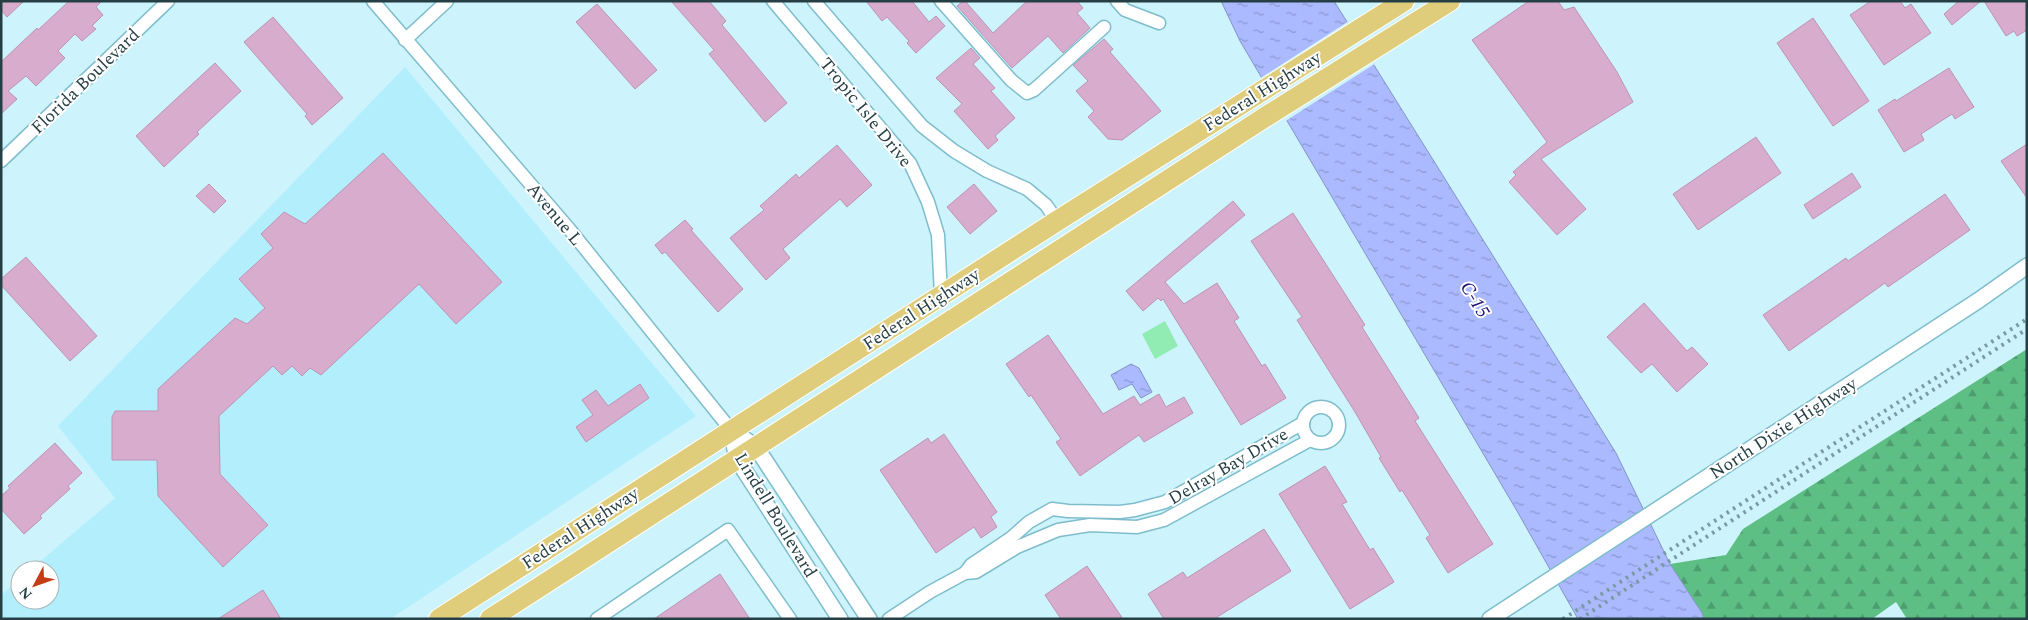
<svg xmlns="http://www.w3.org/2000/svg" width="2028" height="620" viewBox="0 0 2028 620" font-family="Spectral,serif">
<defs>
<pattern id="forest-firs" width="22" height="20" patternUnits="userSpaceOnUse" patternTransform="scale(1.25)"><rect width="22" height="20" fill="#5ebf85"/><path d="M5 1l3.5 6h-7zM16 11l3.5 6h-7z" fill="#4d9d6f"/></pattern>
<pattern id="water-ripples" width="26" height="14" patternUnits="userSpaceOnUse" patternTransform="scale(1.25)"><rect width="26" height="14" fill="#abb9ff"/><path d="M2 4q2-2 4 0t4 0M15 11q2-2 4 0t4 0" fill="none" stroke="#8b98d0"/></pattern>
</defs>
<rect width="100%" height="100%" fill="#cdf3fc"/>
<polygon fill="#b3eefd" points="405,67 696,416 390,619 1,619 1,595 20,579 20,600 50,600 50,570 30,570 115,498 58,426"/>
<polygon fill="url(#forest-firs)" points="2027,349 2027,619 1907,619 1896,602 1872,619 1704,619 1702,613 1670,564 1726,555 1743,529"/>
<polygon fill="#91ecb3" points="1165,321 1178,346 1155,359 1142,334"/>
<g fill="url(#water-ripples)" stroke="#8394c7">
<polygon points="1221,1 1334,1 1616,453 1670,564 1702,613 1704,619 1578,619 1517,511 1240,41"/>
<polygon points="1131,364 1139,368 1152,392 1141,398 1132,384 1119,390 1111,375"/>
</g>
<polygon fill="#cdf3fc" points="1349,21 1376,63 1284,122 1259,79"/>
<g fill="#d8accd" stroke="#be93b3">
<polygon points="1,1 24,1 7,17 1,10"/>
<polygon points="69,1 102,1 96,7 103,15 92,26 96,29 82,41 75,34 58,51 65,58 36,86 26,76 8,91 17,99 1,114 1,62 37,28 38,30"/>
<polygon points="671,1 709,1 726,21 722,25 787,103 765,122 709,54 714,50"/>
<polygon points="866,1 912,1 929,22 936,16 945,26 916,53 907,43 909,41 887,17 882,21"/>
<polygon points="963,1 965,1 993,33 1027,1 1077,1 1083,8 1077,13 1090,28 1063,53 1048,36 1012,68 957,6"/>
<polygon points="1529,1 1558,1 1564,10 1574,7 1617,72 1633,102 1541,159 1586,209 1557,235 1509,182 1516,175 1513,172 1547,142 1472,40"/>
<polygon points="1871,1 1900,1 1905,8 1911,4 1931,33 1884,65 1850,15"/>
<polygon points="1959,1 1981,1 1952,25 1944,14"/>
<polygon points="1984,1 2027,1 2027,30 2017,36 2014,31 2006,36"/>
<polygon points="597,4 657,70 635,89 576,22"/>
<polygon points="273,17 343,98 312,125 305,116 307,114 244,42"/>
<polygon points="1813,18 1869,101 1833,126 1777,43"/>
<polygon points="1104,39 1113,49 1110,52 1161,111 1122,140 1108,139 1088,117 1094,111 1076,91 1088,81 1073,65"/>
<polygon points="971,48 980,58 973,64 995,88 991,91 1015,118 995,136 998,140 988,149 954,111 962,104 936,78"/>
<polygon points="215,63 241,91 197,132 199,134 164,167 136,136"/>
<polygon points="1949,68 1974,107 1955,119 1952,114 1921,134 1924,140 1904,152 1878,110 1895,99 1896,101"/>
<polygon points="1756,137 1781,173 1698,230 1673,194"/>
<polygon points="2027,144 2027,198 2001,161"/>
<polygon points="837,145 872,185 847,207 840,199 783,249 790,258 766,280 730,238 764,210 760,206 796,174 799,178"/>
<polygon points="383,153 502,282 456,324 419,284 321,375 310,368 302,376 292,366 282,375 273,366 219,416 220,474 268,525 223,567 158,496 157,460 112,460 112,417 115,411 158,411 158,389 235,318 247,324 265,308 239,279 273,248 261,234 284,212 305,224"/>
<polygon points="1852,173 1861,187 1813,219 1804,205"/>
<polygon points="209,184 226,201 214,213 196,196"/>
<polygon points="974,184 997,211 970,234 947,207"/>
<polygon points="1945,194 1970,230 1888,287 1885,283 1789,351 1763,315 1846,258 1848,261"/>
<polygon points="1233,201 1245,215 1165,282 1184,304 1217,283 1239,318 1234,321 1262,366 1265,364 1286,398 1241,425 1163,299 1161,301 1158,298 1143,311 1126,291"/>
<polygon points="1293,213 1365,325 1362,327 1419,418 1415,421 1493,544 1448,573 1426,538 1430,535 1402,490 1400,492 1379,458 1381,457 1355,412 1297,320 1302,317 1251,241"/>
<polygon points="685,220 693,229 691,230 743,289 718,312 665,252 662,254 655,245"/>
<polygon points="26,257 97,336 70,361 1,285 1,279"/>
<polygon points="1644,303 1687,351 1692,347 1708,364 1677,392 1652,364 1641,373 1607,337"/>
<polygon points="1048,335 1103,414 1134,396 1140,405 1159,394 1166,407 1184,397 1193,413 1144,442 1139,435 1080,476 1056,442 1061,439 1031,395 1029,397 1006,364"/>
<polygon points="640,384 649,398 586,442 576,427 593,415 582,400 596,390 608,406"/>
<polygon points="944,434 997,512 991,517 997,527 981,538 974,527 936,553 880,470 928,438 931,443"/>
<polygon points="55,443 82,473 68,486 70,489 40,516 42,518 24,534 1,509 1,496 10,488 8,486"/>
<polygon points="1325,466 1347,502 1342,504 1370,550 1373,548 1394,582 1350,609 1279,494"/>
<polygon points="1264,529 1291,571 1214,619 1164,619 1148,594 1183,572 1187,578"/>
<polygon points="1087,566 1123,619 1061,619 1045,595"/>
<polygon points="720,574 750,619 654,619"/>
<polygon points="263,590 281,619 218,619"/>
</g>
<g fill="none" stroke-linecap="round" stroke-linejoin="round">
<defs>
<g id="minor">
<polyline points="373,1 570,230 731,430"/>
<polyline points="773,1 910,163 928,202 938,235 941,295"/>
<polyline points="814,1 922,126 954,151 987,171 1027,189 1046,205 1057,221"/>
<polyline points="941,1 1011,80 1027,93 1034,90 1104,27"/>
<polyline points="1117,1 1125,10 1159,23"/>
<polyline points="405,40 447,1"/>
<polyline points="1,161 168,1"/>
<circle cx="1321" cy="425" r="18"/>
<polyline points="965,573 971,565 1011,538 1029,522 1052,509 1068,511 1120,512 1135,510 1165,502 1303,423"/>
<polyline points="597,619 728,530 790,619"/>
<polyline points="889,619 930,592 965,573 976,572 1017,547 1058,530 1090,525 1137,527 1164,520 1310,440"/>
</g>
<g id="tertiary">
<polyline points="731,430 756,447 869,619"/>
<polyline points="731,430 737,459 840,619"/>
<polyline points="1490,619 1979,300 2027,266"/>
</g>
<g id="primary">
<polyline points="439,619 1057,221 1404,1"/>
<polyline points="490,619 1270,114 1450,1"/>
</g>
</defs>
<use href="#minor" stroke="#7ebdcc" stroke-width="15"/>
<use href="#tertiary" stroke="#7ebdcc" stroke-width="18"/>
<use href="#primary" stroke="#fff" stroke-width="22"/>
<use href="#minor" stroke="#fff" stroke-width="12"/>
<use href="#tertiary" stroke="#fff" stroke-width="15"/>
<use href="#primary" stroke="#dfcd7b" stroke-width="20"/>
<g stroke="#7a9aa1" stroke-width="4" stroke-dasharray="2.5 5" stroke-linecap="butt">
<polyline points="1563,619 2027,319"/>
<polyline points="1580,619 2027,329"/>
</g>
</g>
<g text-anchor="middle" stroke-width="4" stroke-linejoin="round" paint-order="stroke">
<g font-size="18" fill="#253f45" stroke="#fff">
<text transform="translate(85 81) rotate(-44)" y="6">Florida Boulevard</text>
<text transform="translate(1262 91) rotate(-32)" y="6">Federal Highway</text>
<text transform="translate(866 112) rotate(51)" y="6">Tropic Isle Drive</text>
<text transform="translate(555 214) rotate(50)" y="6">Avenue L</text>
<text transform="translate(921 309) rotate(-33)" y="6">Federal Highway</text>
<text transform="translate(1783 428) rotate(-33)" y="6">North Dixie Highway</text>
<text transform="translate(1228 466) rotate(-30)" y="6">Delray Bay Drive</text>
<text transform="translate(776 515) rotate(59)" y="6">Lindell Boulevard</text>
<text transform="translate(580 528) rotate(-33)" y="6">Federal Highway</text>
</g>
<g font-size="19" font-style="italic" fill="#1c1074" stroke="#fff">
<text transform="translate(1476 299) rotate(59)" y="7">C-15</text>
</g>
</g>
<rect width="2028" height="620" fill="none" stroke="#253f45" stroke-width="5"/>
<g transform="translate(35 585) rotate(229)"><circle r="24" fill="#ffffff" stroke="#a8b2b5"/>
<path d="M0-4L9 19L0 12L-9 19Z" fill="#c53c16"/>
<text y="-8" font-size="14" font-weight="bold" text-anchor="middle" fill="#253f45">N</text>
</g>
</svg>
